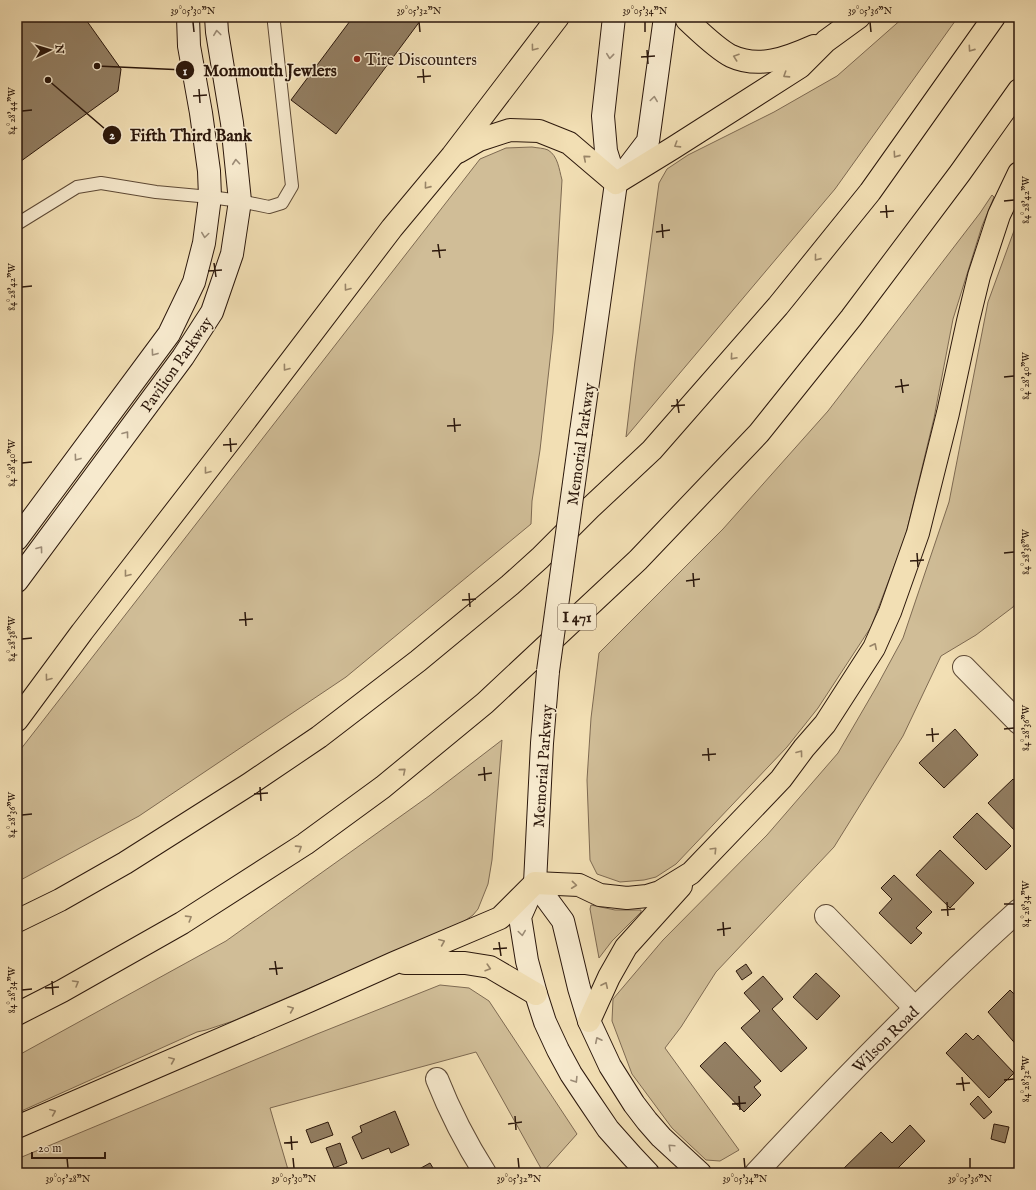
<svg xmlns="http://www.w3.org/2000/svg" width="1036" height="1190" viewBox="0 0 1036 1190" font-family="'IM FELL English',serif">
<rect width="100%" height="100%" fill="#f2dfb4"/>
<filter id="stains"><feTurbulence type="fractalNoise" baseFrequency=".005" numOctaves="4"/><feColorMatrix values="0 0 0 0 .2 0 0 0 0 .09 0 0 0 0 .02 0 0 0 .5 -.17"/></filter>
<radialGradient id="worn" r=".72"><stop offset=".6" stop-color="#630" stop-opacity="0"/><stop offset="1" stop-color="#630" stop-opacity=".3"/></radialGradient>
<g fill="#d0bd97" stroke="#7e6a52">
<polygon points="904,17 958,17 835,189 626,437 635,361 659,183 667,169 688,155 774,112 837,76"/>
<path d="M 532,147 C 537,148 544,148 548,150 C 558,156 559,169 562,180 L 553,333 L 540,450 L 532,501 L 531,524 L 346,677 L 139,816 L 17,882 L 17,754 L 480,159 L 506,148 Z"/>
<polygon points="992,195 994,197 982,226 953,319 934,418 905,538 871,627 818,708 787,747 676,864 656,877 644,880 620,882 597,874 590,860 587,780 591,718 599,653 723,529 828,411 980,213"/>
<polygon points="1019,217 1019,599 1013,607 976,635 941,656 903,736 834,847 716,972 681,1027 665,1048 739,1150 720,1161 706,1160 672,1128 632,1074 612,1021 613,999 663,940 767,835 838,753 877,686 903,638 949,502 988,302"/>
<polygon points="502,740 492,860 488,884 478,909 473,915 463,922 233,1021 206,1030 197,1032 17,1113 17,1056 226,941 429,796"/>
<polygon points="591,905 615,910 641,910 641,912 612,941 599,958 590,909"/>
<polygon points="440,985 469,988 489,1001 577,1134 543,1172 476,1052 270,1108 289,1173 17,1173 17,1159 317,1034"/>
</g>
<g fill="#937f63" stroke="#2c180c">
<polygon points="17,17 84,17 121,69 118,91 17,164"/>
<polygon points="353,17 423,17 336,134 291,100"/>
<polygon points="955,729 978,755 944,788 919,763"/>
<polygon points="1013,779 1019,785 1019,835 988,803"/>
<polygon points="977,813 1011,846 986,870 953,837"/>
<polygon points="940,850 974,883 950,908 916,875"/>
<polygon points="894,875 932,912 916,928 922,933 911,944 879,913 892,899 881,888"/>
<polygon points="746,964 752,973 742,980 736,971"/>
<polygon points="816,973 840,996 817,1020 793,997"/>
<polygon points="763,976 783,999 772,1009 807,1048 781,1072 741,1028 760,1011 744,993"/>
<polygon points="1010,990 1019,999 1019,1048 988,1012"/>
<polygon points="966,1033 973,1040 978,1035 1014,1073 989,1098 946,1053"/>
<polygon points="725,1042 761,1081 754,1087 761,1095 744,1112 700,1066"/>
<polygon points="978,1096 992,1112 984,1119 970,1104"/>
<polygon points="395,1111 409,1145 391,1153 389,1148 362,1159 352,1137 362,1132 360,1126"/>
<polygon points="328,1122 333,1135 311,1143 306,1130"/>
<polygon points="994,1124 1009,1127 1005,1143 991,1139"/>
<polygon points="910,1125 925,1141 893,1173 839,1173 881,1132 892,1143"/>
<polygon points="340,1143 347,1163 334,1168 326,1148"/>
<polygon points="430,1163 436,1173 412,1173"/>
</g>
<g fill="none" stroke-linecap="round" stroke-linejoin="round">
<defs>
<polyline id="service" points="17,224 77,187 101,183 156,192 210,197 240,201 269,207 282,203 292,186 274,23 275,17"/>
<g id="minor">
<polyline points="964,667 1019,723"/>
<polyline points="826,916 915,1008"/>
<path d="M 437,1079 C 450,1112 466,1143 485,1173"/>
<path d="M 756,1173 C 840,1082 927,993 1019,910"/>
</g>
<g id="secondary">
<polyline points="614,17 603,116 606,151 616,183"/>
<polyline points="581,432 616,183 648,141 665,17"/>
<polyline points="17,539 169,334 194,282 204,243 210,197 209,171 201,113 189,46 188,17"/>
<polyline points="17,581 183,357 212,312 232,254 240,201 232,123 217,32 216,17"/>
<polyline points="548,671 542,743 535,883 520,917 527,961 536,994 545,1022 558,1050 571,1074 587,1098 608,1129 632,1156 648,1173"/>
<polyline points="535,883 563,921 579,988 589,1021 610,1066 634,1104 647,1121 661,1137 700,1173"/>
</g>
<g id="motorway">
<path d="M 686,17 L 687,20 C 699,31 717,49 731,56 C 759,69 787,58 814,46"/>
<polyline points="458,152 479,140 510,130 539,131 569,143 616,183 673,148 800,67 826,41 859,17"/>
<polyline points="17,720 82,632 236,433 392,228 452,156 558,17"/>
<polyline points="17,921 60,900 125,863 248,785 319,737 418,661 510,585 540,558 590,508 652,450 778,306 870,192 994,17"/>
<polyline points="405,963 465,963 490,967 536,994"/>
<polyline points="17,1014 62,991 182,923 305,844 383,787 485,703 638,560 759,433 851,318 960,173 1019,90"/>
<polyline points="589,1021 609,977 626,947 681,886"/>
<polyline points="17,1127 309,1001 394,963 500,918 535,883 579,885 600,895 627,898 647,896 660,892 691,873 781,779 804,748 825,724 874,648 890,612 918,533 948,413 968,321 979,276 999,215 1019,173"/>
</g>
</defs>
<use href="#service" stroke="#5e4a36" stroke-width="14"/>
<use href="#minor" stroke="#5e4a36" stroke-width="24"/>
<use href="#secondary" stroke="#2c180c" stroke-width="24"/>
<use href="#motorway" stroke="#2c180c" stroke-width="24"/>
<use href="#service" stroke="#f7eace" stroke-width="12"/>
<use href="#minor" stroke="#f7eace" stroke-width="22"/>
<use href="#secondary" stroke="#f7eace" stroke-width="22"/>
<use href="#motorway" stroke="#f2dfb4" stroke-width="22"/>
<defs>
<polyline id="secondary-bridge" points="548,671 581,432"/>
</defs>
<use href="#secondary-bridge" stroke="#2c180c" stroke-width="24" stroke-linecap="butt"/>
<use href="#secondary-bridge" stroke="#f7eace" stroke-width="22"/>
</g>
<defs><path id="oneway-chevron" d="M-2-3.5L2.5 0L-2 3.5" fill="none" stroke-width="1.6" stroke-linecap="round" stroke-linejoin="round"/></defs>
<g stroke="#9c8c77">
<use href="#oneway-chevron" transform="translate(217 33) rotate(-97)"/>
<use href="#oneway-chevron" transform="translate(610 56) rotate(96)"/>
<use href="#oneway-chevron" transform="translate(654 99) rotate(-82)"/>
<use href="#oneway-chevron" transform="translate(236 162) rotate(-95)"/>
<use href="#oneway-chevron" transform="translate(205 235) rotate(98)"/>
<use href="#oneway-chevron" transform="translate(154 353) rotate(126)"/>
<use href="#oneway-chevron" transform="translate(126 434) rotate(-53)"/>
<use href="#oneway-chevron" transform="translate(77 458) rotate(126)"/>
<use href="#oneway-chevron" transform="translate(40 549) rotate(-53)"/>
<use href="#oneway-chevron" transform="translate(522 933) rotate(82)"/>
<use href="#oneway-chevron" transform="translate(598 1040) rotate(-116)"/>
<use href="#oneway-chevron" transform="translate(575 1080) rotate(58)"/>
<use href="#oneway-chevron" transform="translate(671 1147) rotate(-137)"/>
</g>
<g stroke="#998568">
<use href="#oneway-chevron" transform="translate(534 48) rotate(127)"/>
<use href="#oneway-chevron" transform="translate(971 49) rotate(125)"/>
<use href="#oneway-chevron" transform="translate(736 57) rotate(-161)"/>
<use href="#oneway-chevron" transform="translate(786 75) rotate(147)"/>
<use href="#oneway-chevron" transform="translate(677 145) rotate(148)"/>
<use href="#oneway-chevron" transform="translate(896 155) rotate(125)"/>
<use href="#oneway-chevron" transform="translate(586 158) rotate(-140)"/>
<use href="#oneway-chevron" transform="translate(427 186) rotate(129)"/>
<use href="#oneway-chevron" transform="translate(817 258) rotate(129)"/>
<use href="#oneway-chevron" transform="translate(347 288) rotate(127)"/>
<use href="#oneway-chevron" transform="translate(733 357) rotate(131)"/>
<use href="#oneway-chevron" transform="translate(286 368) rotate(127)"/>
<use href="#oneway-chevron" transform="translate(207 471) rotate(128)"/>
<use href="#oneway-chevron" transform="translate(127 574) rotate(128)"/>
<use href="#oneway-chevron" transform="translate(874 646) rotate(-63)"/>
<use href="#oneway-chevron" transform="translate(48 678) rotate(127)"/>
<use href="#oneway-chevron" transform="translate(800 753) rotate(-53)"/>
<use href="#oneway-chevron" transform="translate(403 771) rotate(-40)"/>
<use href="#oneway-chevron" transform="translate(299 848) rotate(-33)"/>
<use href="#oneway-chevron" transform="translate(714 850) rotate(-46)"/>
<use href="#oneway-chevron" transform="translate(574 885) rotate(6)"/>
<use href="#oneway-chevron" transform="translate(189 918) rotate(-32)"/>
<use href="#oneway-chevron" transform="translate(442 942) rotate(-23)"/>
<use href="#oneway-chevron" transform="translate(488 968) rotate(17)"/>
<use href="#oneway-chevron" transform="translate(76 983) rotate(-30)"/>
<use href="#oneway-chevron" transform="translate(605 985) rotate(-65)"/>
<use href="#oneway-chevron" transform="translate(291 1009) rotate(-23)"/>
<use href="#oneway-chevron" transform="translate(172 1060) rotate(-23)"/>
<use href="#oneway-chevron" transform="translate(53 1112) rotate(-23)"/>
</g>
<path fill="none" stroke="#2c180c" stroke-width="1.5" d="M 193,22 L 194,32M 419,22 L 420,32M 645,22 L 645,32M 870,22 L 871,32M 647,50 L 648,64M 641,57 L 655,56M 423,69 L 424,83M 417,77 L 431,76M 199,89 L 200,103M 193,96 L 207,95M 22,111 L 32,110M 1004,201 L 1014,200M 886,205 L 887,218M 880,212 L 894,211M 662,224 L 663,238M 656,232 L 670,230M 438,244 L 440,258M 432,251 L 446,250M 214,263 L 216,277M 208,271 L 222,270M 22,287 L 32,286M 1004,377 L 1014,376M 901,379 L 903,393M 895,387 L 909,385M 677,399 L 679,413M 671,406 L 685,405M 454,418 L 455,432M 447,426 L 461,425M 230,438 L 231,452M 223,445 L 237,444M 22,463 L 32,462M 917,553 L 918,567M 1004,553 L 1014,552M 910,561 L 924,560M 693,573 L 694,587M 686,581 L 700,579M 469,593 L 470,607M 462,600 L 476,599M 245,612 L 246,626M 239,620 L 253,619M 22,639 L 32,638M 932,728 L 933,742M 1004,729 L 1014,728M 926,735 L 939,734M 708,748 L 709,761M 702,755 L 716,754M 484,767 L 485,781M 478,775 L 492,773M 260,787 L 261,801M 254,794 L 268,793M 22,815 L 32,814M 947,902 L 948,916M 1004,904 L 1014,904M 941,910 L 955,909M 723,922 L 724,936M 717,930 L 731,928M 499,942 L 501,956M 493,949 L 507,948M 275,961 L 277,975M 269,969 L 283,968M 52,981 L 53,995M 45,988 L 59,987M 22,990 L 32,989M 962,1077 L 964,1091M 1004,1080 L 1014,1079M 956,1084 L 970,1083M 739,1096 L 740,1110M 732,1104 L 746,1103M 515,1116 L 516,1130M 508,1124 L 522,1122M 291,1136 L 292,1150M 284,1143 L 298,1142M 67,1158 L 68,1168M 293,1158 L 294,1168M 518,1158 L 519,1168M 744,1158 L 745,1168M 970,1158 L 970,1168"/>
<circle fill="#8f2418" stroke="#f7eace" stroke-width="1.5" cx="357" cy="59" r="4"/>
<g text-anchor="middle" stroke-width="3" stroke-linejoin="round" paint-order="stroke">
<rect fill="#f7eace" stroke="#695746" stroke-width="1" x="558" y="604" width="38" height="26" rx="3"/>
<g font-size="15" font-weight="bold" fill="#2c180c">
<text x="577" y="622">I 471</text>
</g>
<g font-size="16" fill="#2c180c" stroke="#f7eace" text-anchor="start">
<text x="365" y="65">Tire Discounters</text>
</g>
<g font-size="16" fill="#2c180c" stroke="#f7eace">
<text transform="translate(176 364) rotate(-55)" y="6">Pavilion Parkway</text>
<text transform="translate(580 444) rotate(-82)" y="6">Memorial Parkway</text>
<text transform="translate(542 766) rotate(-86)" y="6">Memorial Parkway</text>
<text transform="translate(885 1039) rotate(-45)" y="6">Wilson Road</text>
</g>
</g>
<path fill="none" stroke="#2c180c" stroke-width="1.5" d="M97 66L185 70M48 80L112 135"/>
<g fill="#2c180c" stroke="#f7eace" stroke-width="1.5">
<circle cx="97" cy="66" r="4"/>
<circle cx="48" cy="80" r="4"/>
<circle cx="185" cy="70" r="10"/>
<circle cx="112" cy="135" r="10"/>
</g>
<g font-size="12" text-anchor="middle" font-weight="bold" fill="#fff">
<text x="185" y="75">1</text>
<text x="112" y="139">2</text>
</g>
<g font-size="17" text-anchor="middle" font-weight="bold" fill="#2c180c" stroke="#f7eace" stroke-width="3" stroke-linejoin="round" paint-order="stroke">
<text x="270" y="76">Monmouth Jewlers</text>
<text x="191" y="141">Fifth Third Bank</text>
</g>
<rect width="1036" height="1190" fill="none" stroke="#f2dfb4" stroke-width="44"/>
<g transform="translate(50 50) rotate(85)" stroke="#f7eace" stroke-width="3" paint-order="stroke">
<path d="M0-3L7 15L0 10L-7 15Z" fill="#2c180c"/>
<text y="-6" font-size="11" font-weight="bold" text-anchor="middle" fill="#2c180c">N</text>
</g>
<path d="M32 1152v6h73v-6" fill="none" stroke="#2c180c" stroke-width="2"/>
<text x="38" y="1152" font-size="12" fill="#2c180c" stroke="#f7eace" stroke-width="3" paint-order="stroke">20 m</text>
<rect x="22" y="22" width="992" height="1146" fill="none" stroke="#2c180c" stroke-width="1.5"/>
<g font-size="10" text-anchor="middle" fill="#2c180c">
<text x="193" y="14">39°05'30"N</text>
<text x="419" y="14">39°05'32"N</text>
<text x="645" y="14">39°05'34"N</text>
<text x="870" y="14">39°05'36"N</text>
<text transform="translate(11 111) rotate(-90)" y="4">84°28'44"W</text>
<text transform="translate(1025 200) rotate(-90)" y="4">84°28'42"W</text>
<text transform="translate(11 287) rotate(-90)" y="4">84°28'42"W</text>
<text transform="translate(1025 376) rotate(-90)" y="4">84°28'40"W</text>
<text transform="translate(11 463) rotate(-90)" y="4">84°28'40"W</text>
<text transform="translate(1025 552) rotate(-90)" y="4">84°28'38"W</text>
<text transform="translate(11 639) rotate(-90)" y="4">84°28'38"W</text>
<text transform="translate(1025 728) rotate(-90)" y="4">84°28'36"W</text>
<text transform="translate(11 815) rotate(-90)" y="4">84°28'36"W</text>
<text transform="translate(1025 904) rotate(-90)" y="4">84°28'34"W</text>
<text transform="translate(11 990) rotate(-90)" y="4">84°28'34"W</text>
<text transform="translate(1025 1079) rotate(-90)" y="4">84°28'32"W</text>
<text x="68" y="1182">39°05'28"N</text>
<text x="294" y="1182">39°05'30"N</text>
<text x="519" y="1182">39°05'32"N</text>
<text x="745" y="1182">39°05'34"N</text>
<text x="970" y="1182">39°05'36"N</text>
</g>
<rect width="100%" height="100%" filter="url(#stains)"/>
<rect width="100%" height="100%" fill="url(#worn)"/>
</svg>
